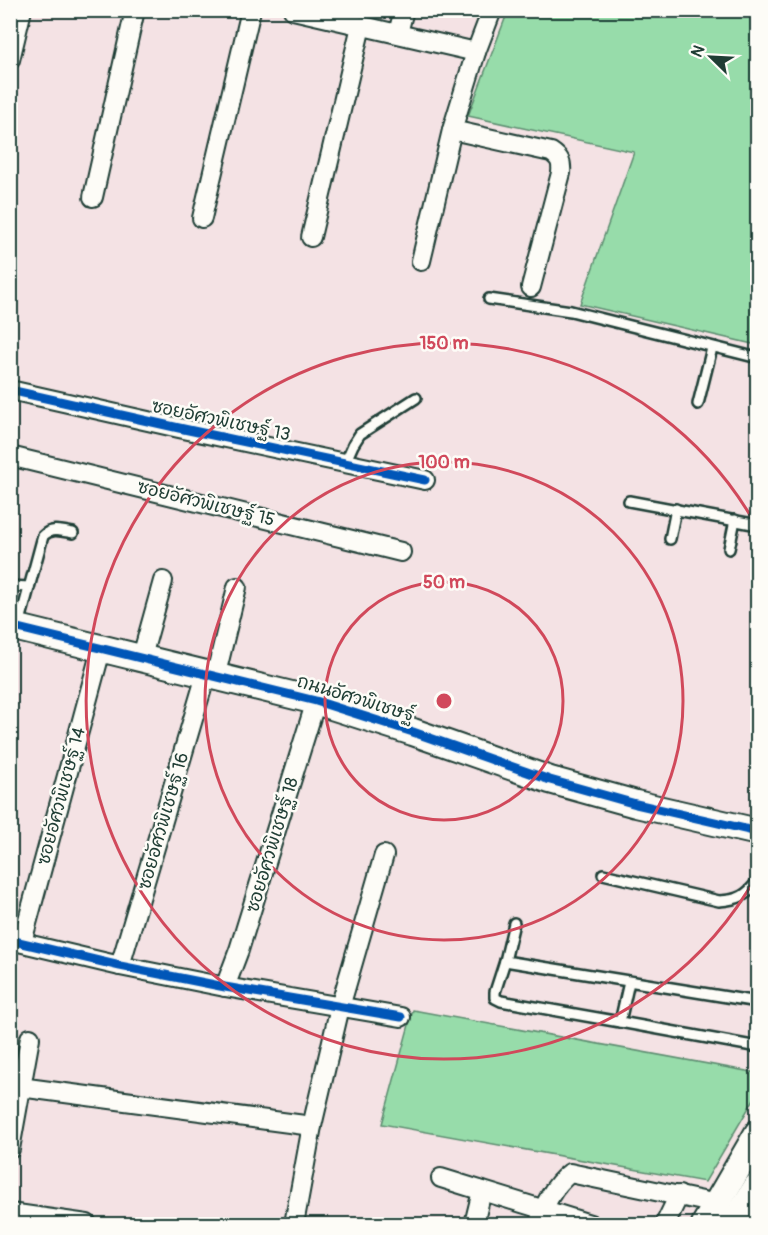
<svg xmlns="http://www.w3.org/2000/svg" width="768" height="1235" viewBox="0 0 768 1235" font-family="Pangolin,'Playpen Sans Thai',sans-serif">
<rect width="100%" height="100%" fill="#f4e2e4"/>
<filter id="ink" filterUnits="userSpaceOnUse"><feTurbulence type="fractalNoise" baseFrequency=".0167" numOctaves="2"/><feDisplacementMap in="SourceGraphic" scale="12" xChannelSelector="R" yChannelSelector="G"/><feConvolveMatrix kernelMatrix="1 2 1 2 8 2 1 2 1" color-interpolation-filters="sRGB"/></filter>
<g filter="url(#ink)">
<g fill="#97dcaa" stroke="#5b8c6f" stroke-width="1.5">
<polygon points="508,11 757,11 757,345 580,304 634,152 468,116"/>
<polygon points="413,1010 757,1073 757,1094 705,1182 382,1124"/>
</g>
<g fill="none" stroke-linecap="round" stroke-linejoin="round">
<defs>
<g id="lane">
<polyline points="489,299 571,311 758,358"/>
<polyline points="10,346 11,346"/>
<polyline points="698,404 712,348"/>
<polyline points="345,463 353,445 360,434 416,398"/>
<polyline points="629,501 758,525"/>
<polyline points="670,539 676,509"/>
<polyline points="729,549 735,520"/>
<polyline points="10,586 29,587"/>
<path d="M 19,625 L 43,536 C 51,527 62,531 73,533"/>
<path d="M 603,874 L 719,901 C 738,900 747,896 758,880"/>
<polyline points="514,923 505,961 495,992 495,998 501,1001 620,1022"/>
<polyline points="505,961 758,1002"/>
<polyline points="629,982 620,1022 758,1047"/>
</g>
<g id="street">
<polyline points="293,10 476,52"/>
<polyline points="398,33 404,10"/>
<polyline points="10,60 22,10"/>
<path d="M 452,130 L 551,152 C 560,158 562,162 561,173 L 531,287"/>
<polyline points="93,197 135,10"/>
<polyline points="202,218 251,10"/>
<polyline points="311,237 361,26"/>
<polyline points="421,261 452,130 476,52 492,10"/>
<polyline points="10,390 179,428 425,480"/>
<polyline points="10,456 401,552"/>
<polyline points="141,660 163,581"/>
<polyline points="215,678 237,587"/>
<polyline points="10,940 120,966 225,987 401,1017"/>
<polyline points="22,942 101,650"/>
<polyline points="120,966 206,675"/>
<polyline points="225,987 239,950 316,701"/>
<polyline points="20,1087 312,1126"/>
<polyline points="10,1149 30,1038"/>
<polyline points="441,1178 590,1224"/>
<polyline points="10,1213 87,1224"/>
<polyline points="294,1224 312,1126 340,1007 384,855"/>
<polyline points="474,1224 482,1191"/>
<path d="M 539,1224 C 543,1206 554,1185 570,1173 L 717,1204"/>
<polyline points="665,1224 679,1195"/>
</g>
<g id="secondary">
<polyline points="10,626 316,701 413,732 550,780 636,804 758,832"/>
<polyline points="705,1224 758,1133"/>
</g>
<polyline id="primary" points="735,1224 758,1187"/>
</defs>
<use href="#lane" stroke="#1f3d34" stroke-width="14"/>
<use href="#street" stroke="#1f3d34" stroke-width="22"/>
<use href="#secondary" stroke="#1f3d34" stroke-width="30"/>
<use href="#primary" stroke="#1f3d34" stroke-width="33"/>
<use href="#lane" stroke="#fdfcf7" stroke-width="9"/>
<use href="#street" stroke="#fdfcf7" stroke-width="18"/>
<use href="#secondary" stroke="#fdfcf7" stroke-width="26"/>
<use href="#primary" stroke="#fdfcf7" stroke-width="28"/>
<defs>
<g id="cycleway">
<polyline points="10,390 179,428 425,480"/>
<polyline points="10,626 316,701 413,732 550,780 636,804 758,832"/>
<polyline points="10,940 120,966 225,987 401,1017"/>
</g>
</defs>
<use href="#cycleway" stroke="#fdfcf7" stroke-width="13"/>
<use href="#cycleway" stroke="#0057b8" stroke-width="9"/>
</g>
</g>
<g fill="none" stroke="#d1495b" stroke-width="3">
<circle cx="444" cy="701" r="119"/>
<circle cx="444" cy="701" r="239"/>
<path d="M757 875A358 358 0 1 1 757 527"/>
</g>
<g text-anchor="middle" stroke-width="5" stroke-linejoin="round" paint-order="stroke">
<g font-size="18" fill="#1f3d34" stroke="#fdfcf7">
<text transform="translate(221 420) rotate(12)" y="6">ซอยอัศวพิเชษฐ์ 13</text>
<text transform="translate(206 503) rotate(14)" y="6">ซอยอัศวพิเชษฐ์ 15</text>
<text transform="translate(356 698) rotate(17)" y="6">ถนนอัศวพิเชษฐ์</text>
<text transform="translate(61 796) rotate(-75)" y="6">ซอยอัศวพิเชษฐ์ 14</text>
<text transform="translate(163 821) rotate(-74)" y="6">ซอยอัศวพิเชษฐ์ 16</text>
<text transform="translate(272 845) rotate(-73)" y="6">ซอยอัศวพิเชษฐ์ 18</text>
</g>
</g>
<circle cx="444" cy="701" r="9" fill="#d1495b" stroke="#fdfcf7" stroke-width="3"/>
<g font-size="18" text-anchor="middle" font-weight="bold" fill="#d1495b" stroke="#fdfcf7" stroke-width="5" stroke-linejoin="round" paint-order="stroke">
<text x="444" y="349">150 m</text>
<text x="444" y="468">100 m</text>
<text x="444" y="588">50 m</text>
</g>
<rect width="768" height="1235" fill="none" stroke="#fdfcf7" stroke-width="36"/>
<rect x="18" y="18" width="732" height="1199" fill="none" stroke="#1f3d34" stroke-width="2" filter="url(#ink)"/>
<g transform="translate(711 57) rotate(294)" stroke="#fdfcf7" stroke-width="4.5" paint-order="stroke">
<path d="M0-4.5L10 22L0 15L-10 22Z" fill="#1f3d34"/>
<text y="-9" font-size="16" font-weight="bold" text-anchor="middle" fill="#1f3d34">N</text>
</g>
</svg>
